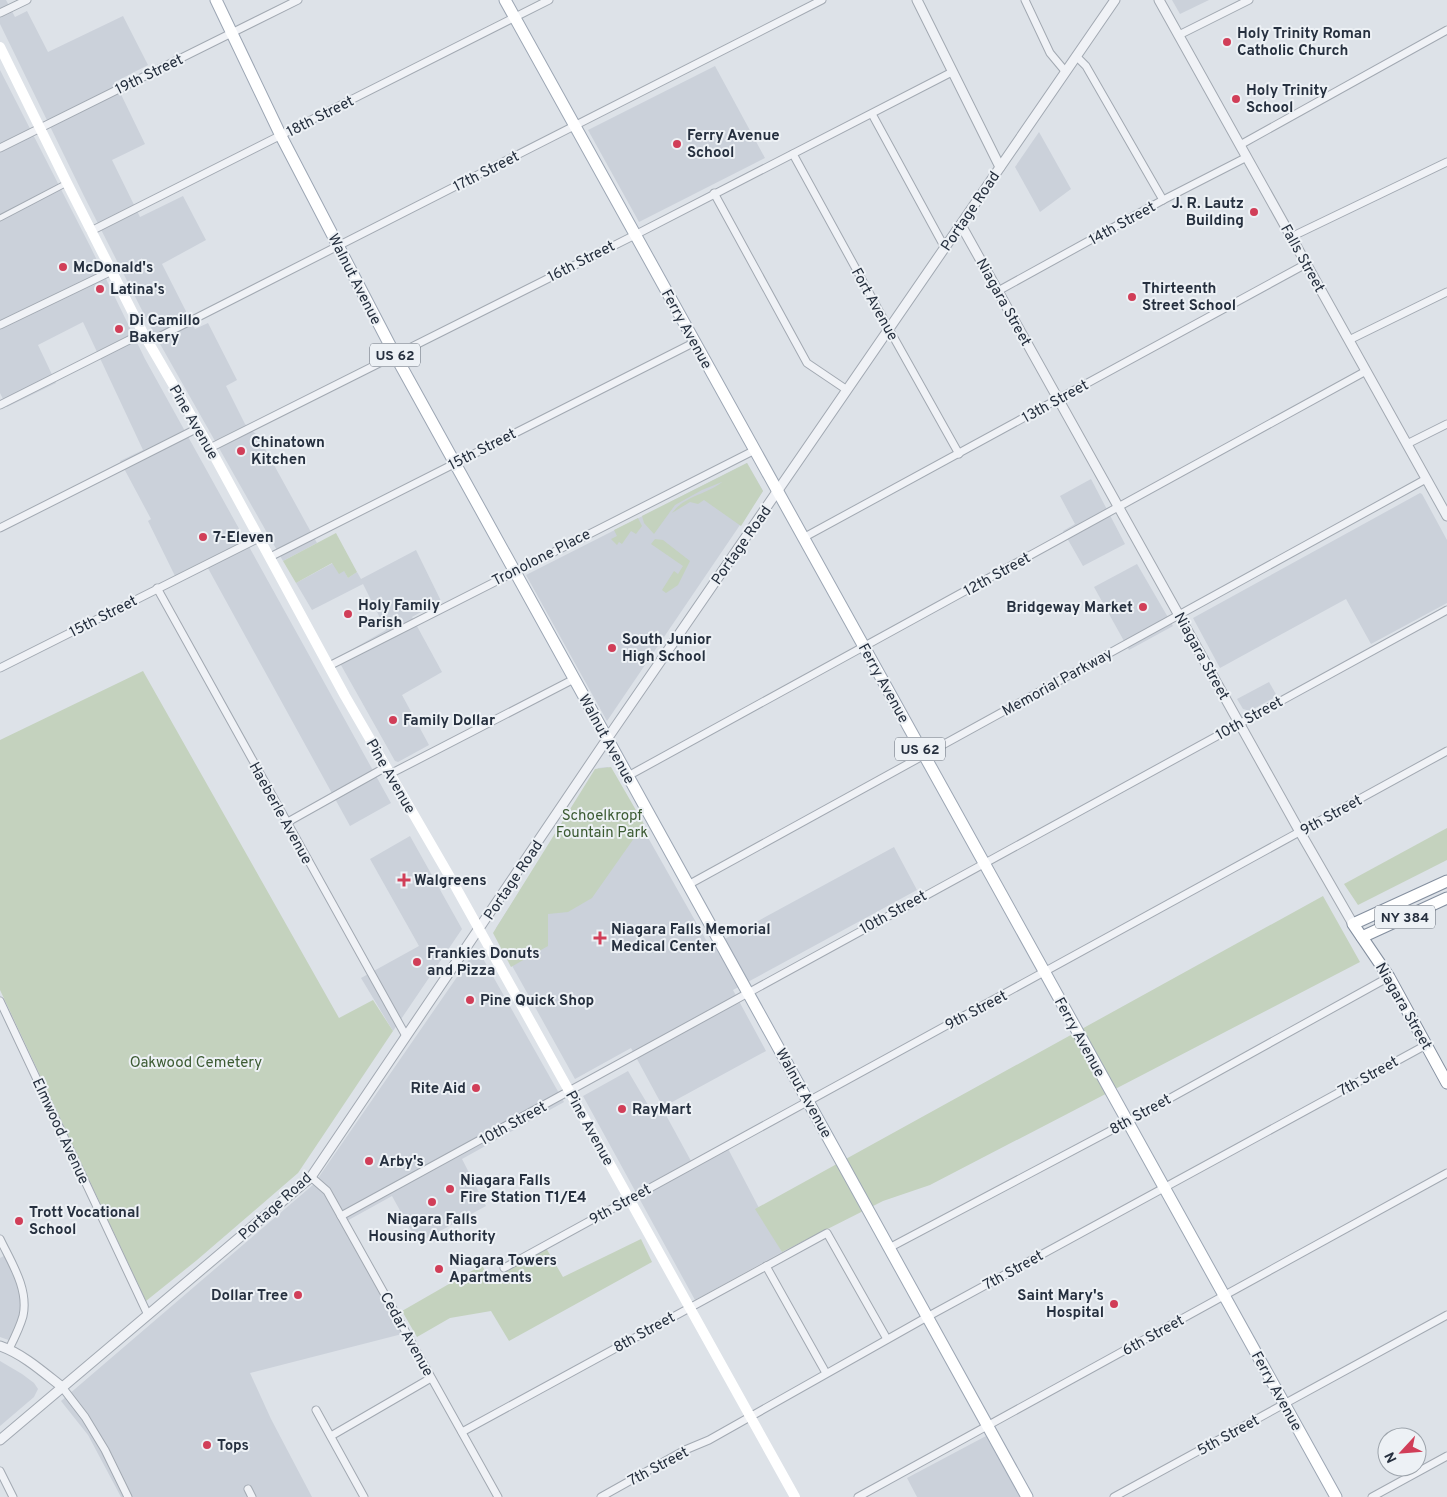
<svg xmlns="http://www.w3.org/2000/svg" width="1447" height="1497" viewBox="0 0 1447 1497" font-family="Overpass,sans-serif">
<rect width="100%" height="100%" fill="#dde2e8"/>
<g fill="#cbd1da">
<polygon points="0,0 6,0 15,17 27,11 48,52 123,16 148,65 115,82 145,144 112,160 140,217 183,196 206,240 162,264 195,329 208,323 237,380 226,386 245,424 258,436 317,543 283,561 151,328 84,196 0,24"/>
<polygon points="1172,0 1209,0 1180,14"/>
<polygon points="715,66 765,158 639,222 588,130"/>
<polygon points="0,70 90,246 145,359 391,803 350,826 204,561 175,576 148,521 151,519 120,461 143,450 83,322 38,345 56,383 7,407 0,393"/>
<polygon points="1039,132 1071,189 1040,212 1015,167"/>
<polygon points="747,463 763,491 607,721 526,575"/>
<polygon points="1091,479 1125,544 1083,566 1063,531 1075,524 1060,496"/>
<polygon points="1420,493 1422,494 1447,540 1447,603 1371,644 1346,599 1220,668 1193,618"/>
<polygon points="416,550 441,601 412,617 442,672 402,695 429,745 398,762 395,761 337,658 386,630 363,584 312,610 296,583 333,563 344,570 348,578 357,572 361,579"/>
<polygon points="1137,564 1173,626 1129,650 1094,587"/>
<polygon points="1269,682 1277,696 1250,711 1243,709 1237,699"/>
<polygon points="608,767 710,947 894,847 917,890 733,990 766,1051 663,1107 631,1048 575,1079 495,935 496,928 598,768"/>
<polygon points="410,836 462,929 393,1031 361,978 419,946 370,859"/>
<polygon points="477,948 564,1102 462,1159 486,1206 418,1243 392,1196 345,1222 406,1333 250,1373 271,1419 312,1497 121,1497 88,1435 61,1401 314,1184"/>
<polygon points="628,1071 651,1110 661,1106 691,1161 725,1143 782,1252 695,1300 583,1096"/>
<polygon points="10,1253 24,1285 23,1325 17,1343 0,1337 0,1258"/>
<polygon points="0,1361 22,1374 34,1383 38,1389 34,1397 0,1426"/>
<polygon points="986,1436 1020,1497 917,1497 907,1478"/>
</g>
<g fill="#c4d2be">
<path d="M 747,463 L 763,491 L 741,526 L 704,500 L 698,504 L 690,502 L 672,513 C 684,496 708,494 722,482 L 702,490 L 675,505 L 654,534 L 644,523 L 642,516 Z"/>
<polygon points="638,518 642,526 636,534 631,531 622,544 619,542 617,545 611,539 617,536 614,530"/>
<polygon points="336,533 357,572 348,578 344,571 339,574 332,563 296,583 283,561"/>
<polygon points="655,539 663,540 690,561 678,585 666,593 662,590 674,571 678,574 683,566 651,544"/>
<polygon points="143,671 339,1018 373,1000 393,1031 298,1173 197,1260 146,1301 0,990 0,740"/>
<polygon points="611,767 644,824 592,898 568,912 548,914 548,946 511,967 493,933 595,769"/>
<polygon points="1447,828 1447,860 1358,905 1344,884"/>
<polygon points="1323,896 1360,962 930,1185 883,1201 782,1252 755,1209"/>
<polygon points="641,1239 652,1262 509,1341 491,1311 450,1318 417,1337 402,1311 482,1265 490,1281 546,1248 563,1277"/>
</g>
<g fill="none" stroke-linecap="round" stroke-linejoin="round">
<defs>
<polyline id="pedestrian" points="0,218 67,183"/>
<g id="minor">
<polyline points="1025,0 1050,53 1065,71"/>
<polyline points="0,13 27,0"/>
<polyline points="1179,35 1249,0"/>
<polyline points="1076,56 1086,66 1163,200"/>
<polyline points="872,114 945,248"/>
<polyline points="1240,145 1447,30"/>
<polyline points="0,148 298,0"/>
<polyline points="793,154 889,329 959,454"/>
<polyline points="714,193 807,363 847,390"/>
<polyline points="91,231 549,0"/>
<polyline points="1291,237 1447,162"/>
<polyline points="998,291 1163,200 1247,157"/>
<polyline points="0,325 112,271"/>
<polyline points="1349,340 1447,292"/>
<polyline points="149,342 822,0"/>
<polyline points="0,405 143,333"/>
<polyline points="1407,444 1447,424"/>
<polyline points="210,448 635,235 952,72"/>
<polyline points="0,528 198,428"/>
<polyline points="803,538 1306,264"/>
<polyline points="270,557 695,342"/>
<polyline points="157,588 406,1036"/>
<polyline points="329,666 755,450"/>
<polyline points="0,668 259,538"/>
<polyline points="390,774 574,679"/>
<polyline points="628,776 1366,371"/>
<polyline points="286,823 386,767"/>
<polyline points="688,885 1426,479"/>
<polyline points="0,1001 148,1315"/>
<polyline points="311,1177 327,1191 498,1497"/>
<polyline points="341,1216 1447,610"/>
<path d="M 0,1239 C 11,1262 29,1289 23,1316 C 20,1327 14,1339 9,1349"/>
<polyline points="889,1248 1127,1122 1389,977"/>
<polyline points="766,1266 826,1373"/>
<polyline points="504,1268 1447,751"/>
<polyline points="62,1387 85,1417 105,1450 128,1497"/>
<polyline points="316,1410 364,1497"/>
<polyline points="462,1432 827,1233 887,1339"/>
<polyline points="331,1436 431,1378"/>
<polyline points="0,1471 13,1497"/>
<polyline points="248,1489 252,1497"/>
<polyline points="601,1497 685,1450 709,1440 927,1317 1426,1045"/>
<polyline points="858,1497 1447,1173"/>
<polyline points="1114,1497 1447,1315"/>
<polyline points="1372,1497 1447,1456"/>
</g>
<g id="tertiary">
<polyline points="917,0 1000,167"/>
<polyline points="1159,0 1447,516"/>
<polyline points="961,225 1300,832 1353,924"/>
<path d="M 0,1346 C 23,1354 43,1372 62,1387"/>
<polyline points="0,1440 311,1177 607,739 1115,0"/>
</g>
<g id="primary">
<polyline points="216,0 281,136 395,355 1027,1497"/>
<polyline points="505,0 1336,1497"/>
</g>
<g id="trunk">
<polyline points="1447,881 1353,924 1389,977 1447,1083"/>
<polyline points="1362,937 1447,898"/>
</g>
</defs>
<use href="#pedestrian" stroke="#a2a9b2" stroke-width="7"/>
<use href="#minor" stroke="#a2a9b2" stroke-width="9"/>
<use href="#tertiary" stroke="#a2a9b2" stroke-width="11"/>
<use href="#primary" stroke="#9ca6b4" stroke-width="13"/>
<use href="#trunk" stroke="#848f9f" stroke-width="13"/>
<use href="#pedestrian" stroke="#f0f2f6" stroke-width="5"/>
<use href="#minor" stroke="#f0f2f6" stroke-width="7"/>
<use href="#tertiary" stroke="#f0f2f6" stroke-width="9"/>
<polyline stroke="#fff" stroke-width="10" points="0,47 67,183 143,333 210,448 345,696 454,884 795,1497"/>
<use href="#primary" stroke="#fff" stroke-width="11"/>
<use href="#trunk" stroke="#fff" stroke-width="11"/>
</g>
<g fill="#d13e58" stroke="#edf1f5" stroke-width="2">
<circle cx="1227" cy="42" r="5"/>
<circle cx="1236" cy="99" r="5"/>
<circle cx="677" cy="144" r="5"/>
<circle cx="1254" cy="212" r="5"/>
<circle cx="63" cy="267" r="5"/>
<circle cx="100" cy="289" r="5"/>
<circle cx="1132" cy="297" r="5"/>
<circle cx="119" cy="329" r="5"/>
<circle cx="241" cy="451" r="5"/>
<circle cx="203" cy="537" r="5"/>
<circle cx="1143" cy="607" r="5"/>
<circle cx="348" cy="614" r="5"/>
<circle cx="612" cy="648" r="5"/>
<circle cx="393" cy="720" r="5"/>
<path d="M401.5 872.5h5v5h5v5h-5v5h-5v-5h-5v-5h5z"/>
<path d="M597.5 930.5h5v5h5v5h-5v5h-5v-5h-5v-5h5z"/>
<circle cx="417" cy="962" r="5"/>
<circle cx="470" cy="1000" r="5"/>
<circle cx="476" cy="1088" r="5"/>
<circle cx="622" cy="1109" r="5"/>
<circle cx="369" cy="1161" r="5"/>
<circle cx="450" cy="1189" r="5"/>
<circle cx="432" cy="1202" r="5"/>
<circle cx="19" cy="1221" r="5"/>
<circle cx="439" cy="1269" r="5"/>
<circle cx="298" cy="1295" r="5"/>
<circle cx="1114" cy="1304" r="5"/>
<circle cx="207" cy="1445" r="5"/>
</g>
<g text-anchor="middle" stroke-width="4" stroke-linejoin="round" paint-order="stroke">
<g fill="#edf1f5" stroke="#626a76" stroke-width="1">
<rect x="370" y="343.5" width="50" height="23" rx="4"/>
<rect x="895" y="737.5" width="50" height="23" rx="4"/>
<rect x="1375" y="905.5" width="60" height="23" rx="4"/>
</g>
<g font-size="14" font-weight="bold" fill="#26303f">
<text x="395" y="360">US 62</text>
<text x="920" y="754">US 62</text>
<text x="1405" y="922">NY 384</text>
</g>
<g font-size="15" font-weight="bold" fill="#26303f" stroke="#edf1f5" text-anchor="start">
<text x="1237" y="38">Holy Trinity Roman<tspan x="1237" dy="17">Catholic Church</tspan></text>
<text x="1246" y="95">Holy Trinity<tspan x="1246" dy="17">School</tspan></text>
<text x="687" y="140">Ferry Avenue<tspan x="687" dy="17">School</tspan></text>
<text x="1244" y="208" text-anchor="end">J. R. Lautz<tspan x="1244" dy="17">Building</tspan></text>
<text x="73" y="272">McDonald's</text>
<text x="1142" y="293">Thirteenth<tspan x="1142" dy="17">Street School</tspan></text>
<text x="110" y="294">Latina's</text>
<text x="129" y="325">Di Camillo<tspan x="129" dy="17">Bakery</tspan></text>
<text x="251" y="447">Chinatown<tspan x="251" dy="17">Kitchen</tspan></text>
<text x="213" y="542">7-Eleven</text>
<text x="358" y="610">Holy Family<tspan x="358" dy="17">Parish</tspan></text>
<text x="1133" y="612" text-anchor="end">Bridgeway Market</text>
<text x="622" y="644">South Junior<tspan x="622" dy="17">High School</tspan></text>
<text x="403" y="725">Family Dollar</text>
<text x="414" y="885">Walgreens</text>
<text x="611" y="934">Niagara Falls Memorial<tspan x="611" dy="17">Medical Center</tspan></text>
<text x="427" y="958">Frankies Donuts<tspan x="427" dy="17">and Pizza</tspan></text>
<text x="480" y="1005">Pine Quick Shop</text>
<text x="466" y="1093" text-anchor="end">Rite Aid</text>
<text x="632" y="1114">RayMart</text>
<text x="379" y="1166">Arby's</text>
<text x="460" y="1185">Niagara Falls<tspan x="460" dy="17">Fire Station T1/E4</tspan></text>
<text x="29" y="1217">Trott Vocational<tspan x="29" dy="17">School</tspan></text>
<text x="432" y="1224" text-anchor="middle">Niagara Falls<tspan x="432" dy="17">Housing Authority</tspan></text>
<text x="449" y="1265">Niagara Towers<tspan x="449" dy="17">Apartments</tspan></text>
<text x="288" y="1300" text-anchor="end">Dollar Tree</text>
<text x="1104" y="1300" text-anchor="end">Saint Mary's<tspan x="1104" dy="17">Hospital</tspan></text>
<text x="217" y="1450">Tops</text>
</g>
<g font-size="15" fill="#26303f" stroke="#edf1f5">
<text transform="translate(149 74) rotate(-26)" y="5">19th Street</text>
<text transform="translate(320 116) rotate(-27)" y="5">18th Street</text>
<text transform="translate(486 171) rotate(-27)" y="5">17th Street</text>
<text transform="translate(970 211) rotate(-56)" y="5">Portage Road</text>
<text transform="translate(1122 223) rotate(-29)" y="5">14th Street</text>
<text transform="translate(1303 258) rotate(61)" y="5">Falls Street</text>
<text transform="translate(581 261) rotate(-27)" y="5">16th Street</text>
<text transform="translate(355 279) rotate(63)" y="5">Walnut Avenue</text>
<text transform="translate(1004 302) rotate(61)" y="5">Niagara Street</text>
<text transform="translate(875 304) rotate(61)" y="5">Fort Avenue</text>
<text transform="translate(687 329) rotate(61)" y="5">Ferry Avenue</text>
<text transform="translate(1055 401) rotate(-29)" y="5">13th Street</text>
<text transform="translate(194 422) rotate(60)" y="5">Pine Avenue</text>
<text transform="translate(482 449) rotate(-27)" y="5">15th Street</text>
<text transform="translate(741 545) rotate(-55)" y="5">Portage Road</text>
<text transform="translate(541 557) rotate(-27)" y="5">Tronolone Place</text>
<text transform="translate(997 574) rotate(-29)" y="5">12th Street</text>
<text transform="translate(103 616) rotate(-27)" y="5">15th Street</text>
<text transform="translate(1202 656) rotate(61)" y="5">Niagara Street</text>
<text transform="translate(1057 682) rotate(-29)" y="5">Memorial Parkway</text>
<text transform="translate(884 683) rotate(61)" y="5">Ferry Avenue</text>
<text transform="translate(1249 718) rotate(-29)" y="5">10th Street</text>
<text transform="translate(607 739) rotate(61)" y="5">Walnut Avenue</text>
<text transform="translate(391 776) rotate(60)" y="5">Pine Avenue</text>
<text transform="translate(281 813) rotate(61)" y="5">Haeberle Avenue</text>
<text transform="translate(1331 815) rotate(-29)" y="5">9th Street</text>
<text transform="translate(513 880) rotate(-56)" y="5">Portage Road</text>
<text transform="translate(893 912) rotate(-29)" y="5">10th Street</text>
<text transform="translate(1404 1006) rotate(60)" y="5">Niagara Street</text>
<text transform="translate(976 1010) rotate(-28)" y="5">9th Street</text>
<text transform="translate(1080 1037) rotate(61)" y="5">Ferry Avenue</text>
<text transform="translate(1368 1076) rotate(-29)" y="5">7th Street</text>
<text transform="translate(804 1093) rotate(61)" y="5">Walnut Avenue</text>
<text transform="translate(1140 1114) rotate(-29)" y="5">8th Street</text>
<text transform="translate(513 1123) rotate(-29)" y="5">10th Street</text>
<text transform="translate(590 1128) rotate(61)" y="5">Pine Avenue</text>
<text transform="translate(61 1131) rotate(65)" y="5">Elmwood Avenue</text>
<text transform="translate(620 1204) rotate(-29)" y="5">9th Street</text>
<text transform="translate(275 1206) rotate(-42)" y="5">Portage Road</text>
<text transform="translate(1013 1270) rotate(-29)" y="5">7th Street</text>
<text transform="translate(644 1332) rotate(-29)" y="5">8th Street</text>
<text transform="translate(407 1334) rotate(61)" y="5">Cedar Avenue</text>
<text transform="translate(1153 1335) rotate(-29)" y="5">6th Street</text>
<text transform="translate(1277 1391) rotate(61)" y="5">Ferry Avenue</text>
<text transform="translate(1228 1435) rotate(-29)" y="5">5th Street</text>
<text transform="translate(658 1466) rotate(-28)" y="5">7th Street</text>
</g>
<g font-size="15" fill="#3c5b33" stroke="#edf1f5">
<text x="602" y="820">Schoelkropf<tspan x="602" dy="17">Fountain Park</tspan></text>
<text x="196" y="1067">Oakwood Cemetery</text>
</g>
</g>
<g transform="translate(1402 1452) rotate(244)"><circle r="24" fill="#edf1f5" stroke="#9da4ac"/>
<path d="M0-4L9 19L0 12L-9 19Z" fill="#d13e58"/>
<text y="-8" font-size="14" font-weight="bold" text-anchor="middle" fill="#26303f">N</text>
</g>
</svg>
